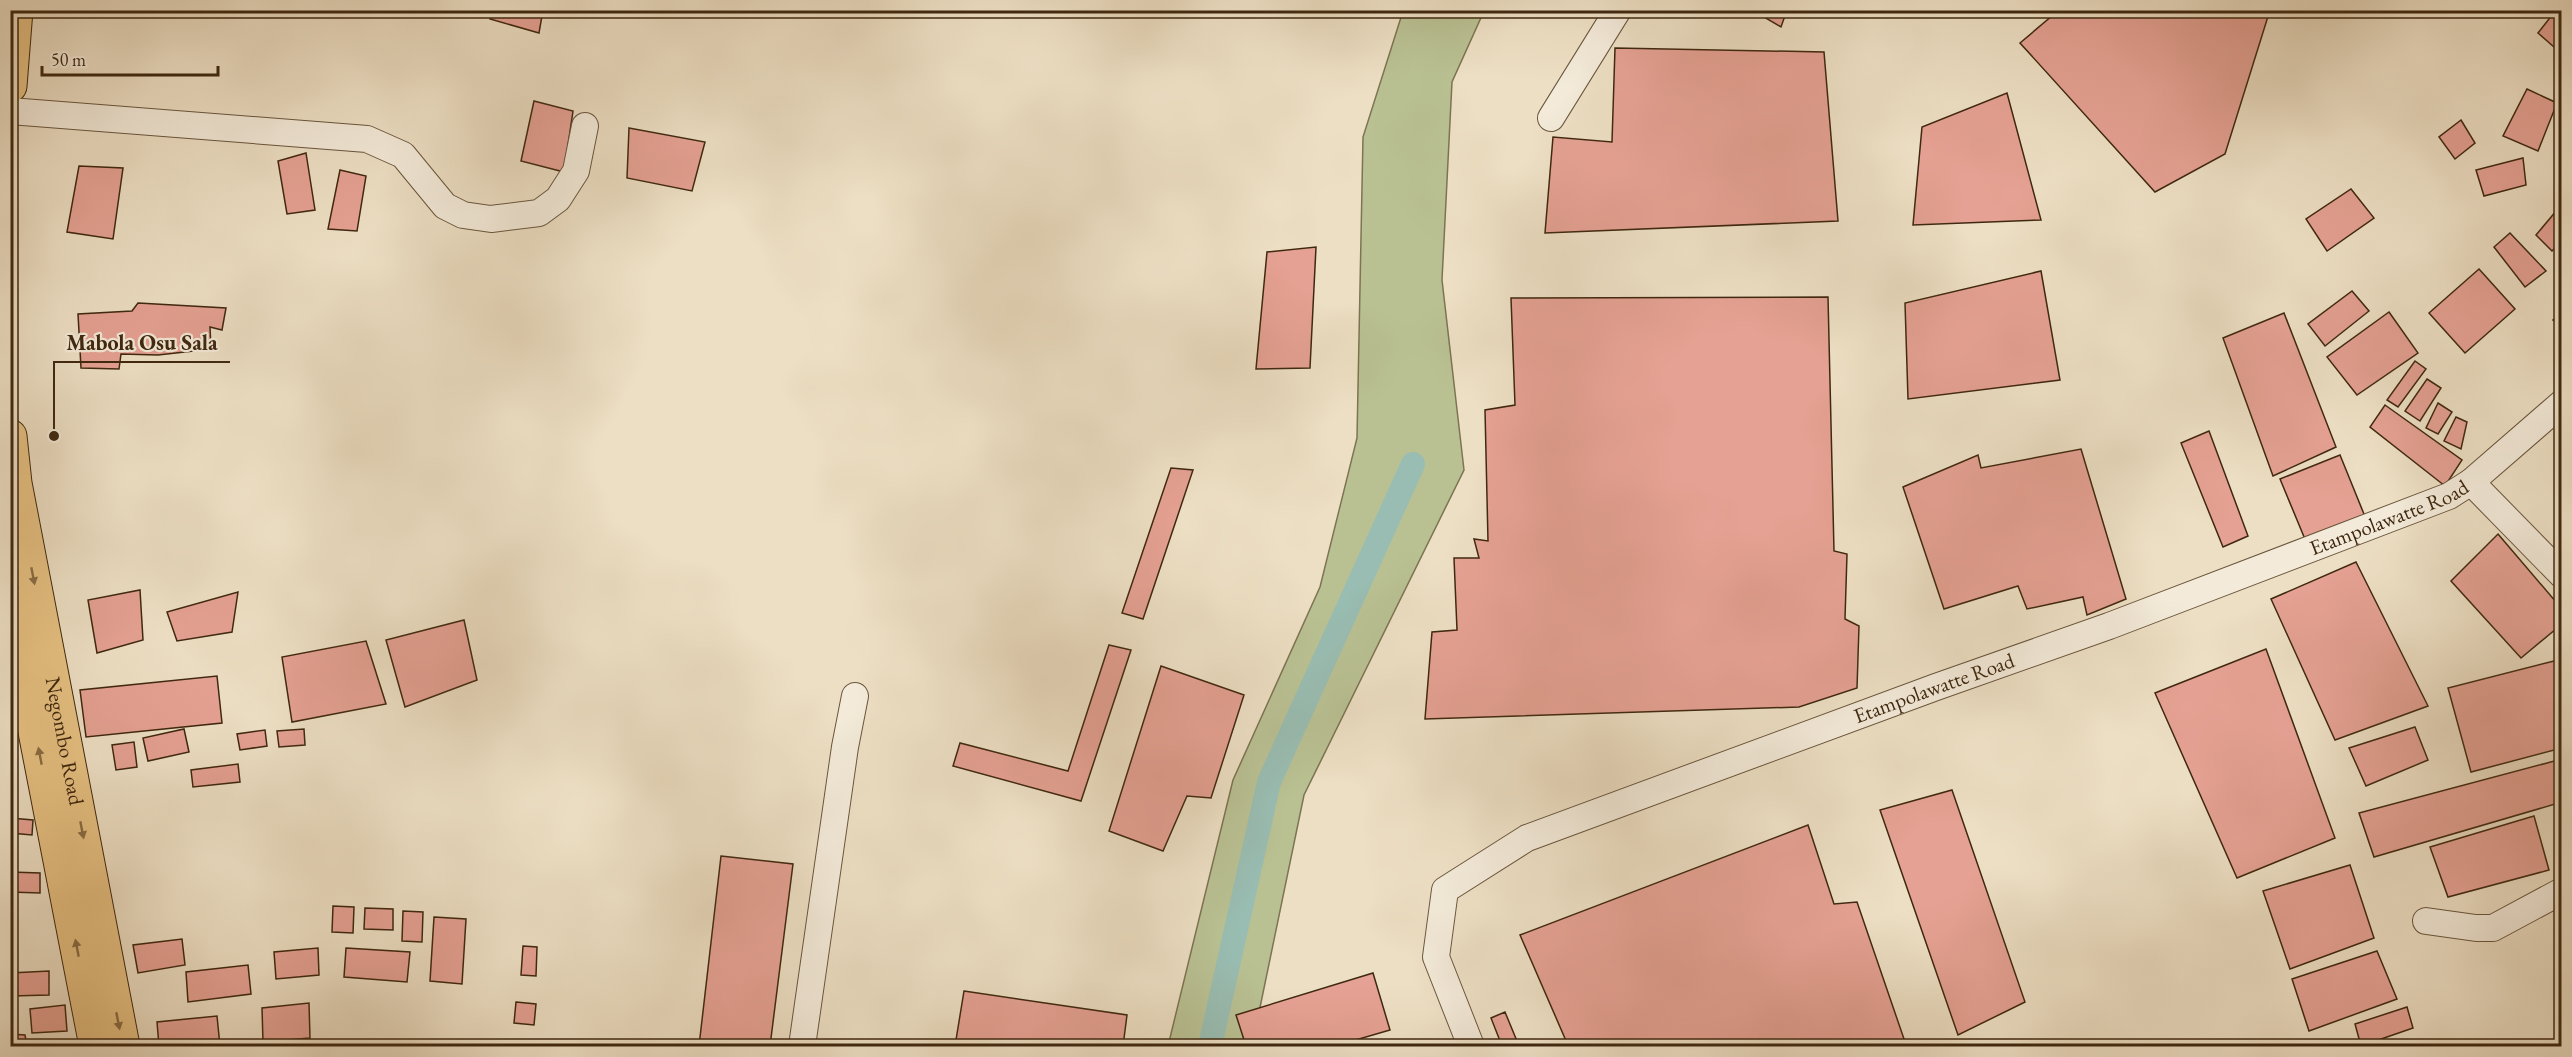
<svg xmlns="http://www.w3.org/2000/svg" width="2572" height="1057" viewBox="0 0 2572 1057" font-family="'EB Garamond',serif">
<rect width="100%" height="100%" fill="#eddfc4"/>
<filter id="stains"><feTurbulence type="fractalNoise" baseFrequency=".00333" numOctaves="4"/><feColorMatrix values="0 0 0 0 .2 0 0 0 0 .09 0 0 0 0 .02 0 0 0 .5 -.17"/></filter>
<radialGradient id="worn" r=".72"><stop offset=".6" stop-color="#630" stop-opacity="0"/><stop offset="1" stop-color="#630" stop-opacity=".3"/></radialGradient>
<polygon fill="#b9c193" stroke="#7c7452" stroke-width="1.5" points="1403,11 1484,11 1452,82 1442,280 1464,470 1304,795 1252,1046 1168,1046 1233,780 1320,587 1357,438 1363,137"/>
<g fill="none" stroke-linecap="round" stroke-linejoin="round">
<polyline stroke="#99bdb2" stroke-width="24" points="1210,1046 1269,782 1413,464 1410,471"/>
</g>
<g fill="#e5a193" stroke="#3f2810" stroke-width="1.5">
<polygon points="491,10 543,10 539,33 490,19"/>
<polygon points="1752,10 1787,10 1781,27"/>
<polygon points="2059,10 2270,10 2225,154 2155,192 2020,43"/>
<polygon points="2556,10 2562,10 2562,39 2554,47 2538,33"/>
<polygon points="1615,48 1824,52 1838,221 1545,233 1553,137 1612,142"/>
<polygon points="2527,89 2557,103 2538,151 2503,136"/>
<polygon points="2007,93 2041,220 1913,225 1922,127"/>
<polygon points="534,101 573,111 564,172 521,161"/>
<polygon points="2461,120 2475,143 2455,159 2439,137"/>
<polygon points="629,128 705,142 692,191 627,178"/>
<polygon points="306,153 315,210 287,214 278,161"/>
<polygon points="2523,158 2526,185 2484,196 2476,170"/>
<polygon points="79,166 123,168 113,239 67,232"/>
<polygon points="340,170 366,176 357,231 328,229"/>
<polygon points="2351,189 2374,218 2327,251 2306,219"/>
<polygon points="2562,204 2562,241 2552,251 2536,235"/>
<polygon points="2510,233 2546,271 2525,287 2494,247"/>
<polygon points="1316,247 1310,368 1256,369 1267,252"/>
<polygon points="2479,269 2515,309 2465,353 2429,313"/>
<polygon points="2041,271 2060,380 1908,399 1905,303"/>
<polygon points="2352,291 2369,311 2325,346 2308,324"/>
<polygon points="1828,297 1834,551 1847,554 1845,619 1859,626 1857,688 1799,707 1425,719 1432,632 1457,630 1454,558 1479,558 1474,539 1488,541 1485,410 1515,405 1511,298"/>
<polygon points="138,303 226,308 222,330 210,327 211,349 158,355 121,354 119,369 81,368 78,314 132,311"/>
<polygon points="2389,312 2418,353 2357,395 2327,357"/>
<polygon points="2562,312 2562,328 2553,320"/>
<polygon points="2284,313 2336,447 2273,476 2223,338"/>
<polygon points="2415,361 2426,369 2398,407 2387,400"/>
<polygon points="2427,379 2441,388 2420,421 2405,411"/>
<polygon points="2438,403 2452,412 2438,434 2426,428"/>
<polygon points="2385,405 2462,460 2445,486 2370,427"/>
<polygon points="2456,417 2467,422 2461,449 2444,441"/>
<polygon points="2209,431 2248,536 2223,547 2181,443"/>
<polygon points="2081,449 2126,599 2087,615 2083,597 2027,609 2018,586 1944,609 1903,487 1978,455 1981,468"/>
<polygon points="2340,455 2366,519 2307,544 2280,479"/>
<polygon points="1171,468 1193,470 1143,619 1122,613"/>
<polygon points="2562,494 2562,508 2555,499"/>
<polygon points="2498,534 2562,609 2562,624 2521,658 2451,581"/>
<polygon points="2356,562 2428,706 2335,740 2271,599"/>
<polygon points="140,590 143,640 97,653 88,600"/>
<polygon points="238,592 232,632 177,641 167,612"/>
<polygon points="464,620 477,680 405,707 386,640"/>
<polygon points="366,641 386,704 292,722 282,657"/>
<polygon points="1109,645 1131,650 1081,801 953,766 960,743 1068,771"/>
<polygon points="2266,649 2335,838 2237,878 2155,693"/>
<polygon points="2562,659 2562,748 2471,772 2448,688"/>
<polygon points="1161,666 1244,695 1211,798 1187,796 1163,851 1109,831"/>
<polygon points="217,676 222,723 86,737 80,690"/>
<polygon points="2415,727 2428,760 2366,786 2349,748"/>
<polygon points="184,729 189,752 148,761 143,738"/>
<polygon points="304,729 305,745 279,747 277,731"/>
<polygon points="265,730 267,746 240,750 237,734"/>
<polygon points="134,742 137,767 116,770 112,745"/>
<polygon points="2562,759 2562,802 2374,857 2359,813"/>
<polygon points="238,764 240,782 193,787 191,770"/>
<polygon points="1952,790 2025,1002 1958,1035 1880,810"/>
<polygon points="2534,816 2549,870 2448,897 2430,847"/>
<polygon points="10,818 33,820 32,835 10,833"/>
<polygon points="1808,825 1834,904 1857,902 1904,1039 1895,1046 1581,1046 1567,1043 1520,935"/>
<polygon points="721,856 793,864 770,1046 699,1046"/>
<polygon points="2350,865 2374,938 2290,969 2263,891"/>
<polygon points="10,872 40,873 40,893 10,892"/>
<polygon points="333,906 354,907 353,933 332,932"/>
<polygon points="365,908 393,909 393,930 364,929"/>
<polygon points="403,911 423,912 422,942 402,941"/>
<polygon points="434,917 466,919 462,984 430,981"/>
<polygon points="182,939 185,965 138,973 133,945"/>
<polygon points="523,946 537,947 536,976 521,975"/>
<polygon points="318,948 319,975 276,979 274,952"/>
<polygon points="346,948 410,952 407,982 344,977"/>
<polygon points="2377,951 2397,999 2309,1031 2292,979"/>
<polygon points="248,965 251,994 188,1002 186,972"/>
<polygon points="49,971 49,995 11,996 10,973"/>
<polygon points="1373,973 1390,1030 1335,1046 1246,1046 1236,1015"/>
<polygon points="964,991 1127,1015 1123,1046 955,1046"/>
<polygon points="516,1002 536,1004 534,1025 514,1023"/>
<polygon points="309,1003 310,1038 263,1042 262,1008"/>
<polygon points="65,1005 67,1031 32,1033 30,1009"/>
<polygon points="2407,1007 2413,1028 2361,1046 2355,1024"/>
<polygon points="1505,1012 1519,1046 1502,1046 1491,1018"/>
<polygon points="217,1016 220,1046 159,1046 157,1022"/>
<polygon points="10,1034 25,1035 27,1046 10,1046"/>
<polygon points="1412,1041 1413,1046 1394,1046"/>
</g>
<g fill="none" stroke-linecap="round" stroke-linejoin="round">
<defs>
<g id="minor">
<polyline points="10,111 367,139 403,155 445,206 463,215 491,219 539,213 558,199 576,171 585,126"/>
<polyline points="1551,118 1618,10"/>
<polyline points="2471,482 2562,575"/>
<polyline points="2426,921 2476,928 2493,928 2562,891"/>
<polyline points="802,1046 845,747 855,696"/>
<path id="s1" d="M 1471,1046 L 1436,957 L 1445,890 L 1527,838 L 1936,687 L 2109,626 L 2449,496 L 2471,482 L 2562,403"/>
</g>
<g id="highway">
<polyline points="10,86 16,10"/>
<path id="s2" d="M 10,436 L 15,483 L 123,1046"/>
<polyline points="10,603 96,1046"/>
</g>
</defs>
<use href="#minor" stroke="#6a563d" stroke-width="28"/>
<use href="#highway" stroke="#3f2810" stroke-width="35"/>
<use href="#minor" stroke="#f3ead9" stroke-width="26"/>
<use href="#highway" stroke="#e6c082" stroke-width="33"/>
</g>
<defs><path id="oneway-solid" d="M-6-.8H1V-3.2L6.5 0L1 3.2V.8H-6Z" transform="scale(1.5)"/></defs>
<g fill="#8a6c43">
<use href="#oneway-solid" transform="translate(33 576) rotate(79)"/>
<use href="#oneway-solid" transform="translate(40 756) rotate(-101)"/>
<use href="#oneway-solid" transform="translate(82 830) rotate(79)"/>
<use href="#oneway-solid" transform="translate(77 948) rotate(-101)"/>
<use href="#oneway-solid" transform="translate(118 1021) rotate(79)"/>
</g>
<g text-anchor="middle" stroke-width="4.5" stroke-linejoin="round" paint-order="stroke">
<g font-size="21" fill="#3f2810" stroke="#f3ead9">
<text dy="7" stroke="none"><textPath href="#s1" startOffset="1180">Etampolawatte Road</textPath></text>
<text dy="7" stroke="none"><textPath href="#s1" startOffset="694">Etampolawatte Road</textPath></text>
<text dy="7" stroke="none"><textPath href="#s2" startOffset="310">Negombo Road</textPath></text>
</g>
</g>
<path fill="none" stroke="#3f2810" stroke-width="2" d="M54 436L54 362H230"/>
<circle fill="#3f2810" stroke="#f3ead9" stroke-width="2" cx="54" cy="436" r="6"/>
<g font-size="22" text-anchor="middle" font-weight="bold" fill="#3f2810" stroke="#f3ead9" stroke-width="4.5" stroke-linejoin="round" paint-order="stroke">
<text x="142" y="350">Mabola Osu Sala</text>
</g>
<rect width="2572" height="1057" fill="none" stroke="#eddfc4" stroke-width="36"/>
<rect x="12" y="12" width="2548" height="1033" fill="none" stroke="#3f2810" stroke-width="3"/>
<rect x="18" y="18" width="2536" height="1021" fill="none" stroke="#3f2810" stroke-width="1.5"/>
<path d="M42 66v9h176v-9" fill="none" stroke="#3f2810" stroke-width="3"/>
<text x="51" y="66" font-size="18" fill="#3f2810" stroke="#f3ead9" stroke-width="4.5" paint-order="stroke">50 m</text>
<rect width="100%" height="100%" filter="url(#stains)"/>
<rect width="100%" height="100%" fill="url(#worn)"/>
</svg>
